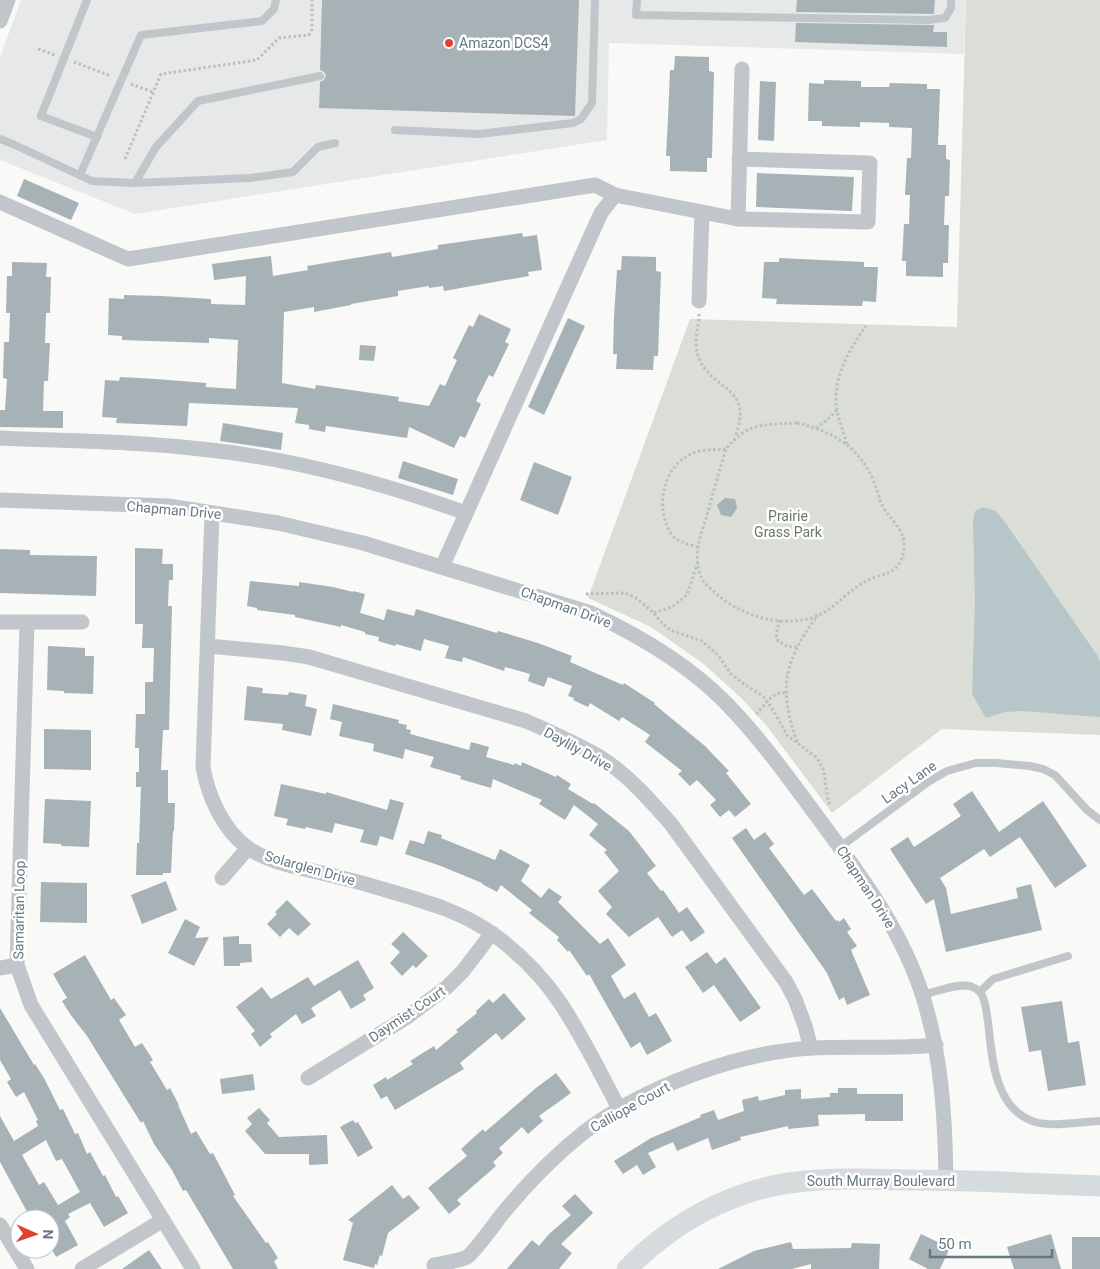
<svg xmlns="http://www.w3.org/2000/svg" width="1100" height="1269" viewBox="0 0 1100 1269" font-family="Roboto,sans-serif">
<rect width="100%" height="100%" fill="#f9f9f7"/>
<polygon fill="#e7e9e8" points="21,0 966,0 964,54 609,43 607,140 135,214 0,160 0,57"/>
<polygon fill="#daded6" points="966,0 1100,0 1100,735 942,729 832,813 766,725 742,699 705,665 651,627 588,598 690,319 957,327"/>
<polygon fill="#b7c6c8" points="983,507 996,511 1007,525 1097,655 1100,661 1100,717 1022,711 1005,712 986,718 972,694 975,601 973,522 975,511"/>
<g fill="#a7b2b6" fill-rule="evenodd">
<polygon points="322,0 579,0 575,116 319,108 320,82 324,80 326,75 324,72 320,70"/>
<polygon points="797,0 935,0 934,14 796,12"/>
<polygon points="796,23 934,25 933,32 947,32 947,47 795,42"/>
<polygon points="675,56 709,57 709,71 714,72 712,158 707,158 707,172 670,171 670,156 666,156 668,119 670,70 674,70"/>
<polygon points="824,80 861,81 861,87 889,87 890,83 927,84 927,89 940,89 938,145 946,145 946,159 950,160 949,196 945,196 944,225 949,225 948,263 943,263 943,277 906,276 906,261 902,261 904,224 909,224 910,195 905,195 907,158 911,158 912,128 889,127 889,123 860,122 860,127 822,126 822,121 808,121 809,83 824,84"/>
<polygon points="760,81 776,82 774,141 758,140"/>
<polygon points="757,173 854,177 852,211 756,207"/>
<polygon points="24,179 79,203 71,220 17,196"/>
<polygon points="522,233 523,237 537,235 542,270 528,272 529,276 444,291 443,286 429,288 429,286 398,291 398,296 351,304 351,305 314,312 314,307 284,312 282,383 315,389 316,385 351,390 399,397 398,401 429,406 440,384 445,386 457,360 453,358 469,325 473,327 479,314 511,329 505,342 509,344 493,377 489,375 476,401 481,404 465,438 460,436 454,448 409,427 407,438 326,426 325,432 309,429 309,425 295,423 298,408 189,403 187,426 116,423 117,418 102,417 105,380 119,381 120,377 156,379 206,383 206,387 236,389 238,340 209,338 209,343 122,340 122,336 108,335 109,298 124,299 124,295 161,296 211,299 211,304 245,305 246,276 214,280 212,264 271,256 273,276 308,270 307,266 391,252 392,257 438,249 438,245"/>
<polygon points="622,256 656,257 656,271 661,272 658,356 654,356 653,370 616,369 617,354 613,354 614,317 617,270 621,270"/>
<polygon points="779,258 864,262 864,267 878,267 876,302 863,301 862,306 814,305 776,304 777,299 762,298 764,262 779,262"/>
<polygon points="12,262 47,263 46,277 51,277 50,313 46,313 45,343 50,343 48,381 44,381 43,411 63,411 63,428 0,427 0,410 5,410 7,379 3,378 4,342 9,342 10,313 6,313 7,276 12,276"/>
<polygon points="568,318 585,326 544,415 528,407"/>
<polygon points="360,345 376,346 374,361 359,360"/>
<polygon points="223,423 283,433 281,450 220,441"/>
<polygon points="403,461 458,479 453,495 398,478"/>
<polygon points="534,462 572,477 558,515 520,500"/>
<polygon points="725,498 735,499 737,508 731,517 721,515 717,505"/>
<polygon points="135,548 163,549 162,564 173,564 173,580 169,580 168,606 172,606 169,730 163,730 161,770 168,770 168,803 175,803 174,831 173,831 171,873 163,873 163,875 136,875 137,843 139,843 141,787 136,787 136,772 139,772 139,748 135,748 136,714 145,714 145,682 153,682 154,648 142,648 143,624 135,624"/>
<polygon points="0,549 30,550 30,555 97,556 96,596 0,593"/>
<polygon points="250,581 299,586 299,582 333,587 353,592 353,591 365,594 360,613 384,620 387,609 414,616 416,609 497,633 498,631 538,643 572,656 570,662 623,685 624,683 655,703 654,704 705,746 729,771 726,773 751,804 735,817 729,810 720,817 710,805 716,800 697,780 690,786 678,774 682,771 645,742 650,735 622,717 619,721 590,703 588,707 573,700 574,698 568,696 572,686 548,677 544,687 528,681 530,674 505,667 504,671 463,657 462,662 445,658 449,646 424,639 421,651 396,644 395,646 378,641 379,637 365,634 365,632 341,625 341,627 295,617 295,615 257,610 257,608 247,606"/>
<polygon points="48,646 85,648 85,656 94,656 93,694 64,693 64,691 47,690"/>
<polygon points="247,686 263,688 262,693 288,695 289,692 307,695 305,706 317,709 311,736 282,730 283,724 244,720"/>
<polygon points="333,704 399,720 398,723 407,725 406,729 411,730 410,734 469,750 471,742 489,747 486,757 514,765 515,763 521,766 522,762 556,777 557,775 571,784 568,789 593,804 594,803 629,831 656,866 647,873 661,891 663,890 679,913 687,907 705,932 691,942 682,930 672,937 658,917 629,937 606,914 612,907 598,891 619,871 604,852 607,850 589,835 598,824 574,805 565,820 539,804 542,800 493,779 491,788 460,779 461,776 430,767 434,757 405,749 403,759 373,751 374,744 339,736 342,722 330,719"/>
<polygon points="44,729 91,730 91,770 44,769"/>
<polygon points="281,784 326,794 326,792 387,810 390,799 404,803 393,840 380,836 377,846 360,842 364,830 335,823 332,833 306,827 305,829 286,825 288,819 274,816"/>
<polygon points="972,791 999,832 1043,801 1087,866 1055,888 1020,837 990,857 984,849 940,878 946,888 951,914 1018,898 1016,888 1031,884 1042,930 946,952 934,899 926,904 890,849 908,837 914,847 961,816 953,804"/>
<polygon points="45,799 91,801 89,847 61,846 61,844 43,843"/>
<polygon points="746,828 754,840 765,832 774,844 769,848 804,895 812,889 836,921 838,920 839,922 844,918 851,929 847,932 857,946 851,950 870,995 847,1005 844,997 839,1000 827,973 732,838"/>
<polygon points="428,831 442,835 441,838 495,860 500,849 530,865 521,881 541,898 549,888 562,897 558,902 600,944 608,938 626,965 611,976 624,999 635,992 649,1017 656,1013 672,1041 647,1055 640,1042 631,1048 589,974 587,976 569,950 568,952 557,940 559,937 529,913 532,910 501,885 497,892 482,884 482,883 441,866 405,854 410,840 424,844"/>
<polygon points="166,881 177,910 142,924 131,895"/>
<polygon points="41,882 87,883 87,923 40,922"/>
<polygon points="287,900 311,924 298,936 289,928 280,937 267,924 277,914 275,912"/>
<polygon points="185,919 200,927 195,938 209,937 194,966 168,953"/>
<polygon points="403,932 428,956 416,968 413,965 402,976 390,963 400,952 391,944"/>
<polygon points="239,936 239,944 251,944 252,962 240,963 240,966 224,966 223,937"/>
<polygon points="707,952 716,964 725,957 761,1008 740,1022 714,985 703,993 685,967"/>
<polygon points="85,955 111,1000 114,998 126,1015 119,1020 135,1047 142,1043 153,1060 150,1062 167,1090 170,1088 179,1105 178,1105 191,1134 196,1131 210,1154 213,1153 235,1195 233,1196 266,1243 268,1242 278,1258 274,1261 278,1269 233,1269 186,1190 183,1191 172,1170 154,1144 143,1121 141,1123 87,1036 70,1014 62,1001 67,998 53,974"/>
<polygon points="358,960 374,988 363,995 366,1000 351,1009 340,990 311,1008 316,1016 302,1024 296,1014 270,1034 272,1037 260,1047 251,1034 255,1031 236,1007 262,987 271,999 308,977 314,986"/>
<polygon points="504,993 526,1019 502,1040 496,1033 460,1063 464,1069 395,1110 387,1096 381,1099 373,1085 386,1077 387,1080 413,1064 410,1061 434,1046 436,1050 458,1032 456,1030 477,1013 476,1011 489,999 493,1003"/>
<polygon points="1062,1001 1068,1043 1079,1041 1086,1085 1048,1091 1041,1050 1029,1052 1021,1007"/>
<path d="M 0,1008 L 34,1065 L 35,1064 L 44,1078 L 60,1110 L 63,1109 L 75,1134 L 78,1133 L 87,1154 L 90,1152 L 103,1176 L 105,1175 L 116,1197 L 118,1196 L 128,1213 L 104,1227 L 90,1203 L 68,1214 L 70,1217 L 65,1221 L 78,1245 L 56,1257 L 50,1246 L 50,1219 L 31,1219 L 0,1162 L 0,1116 L 14,1141 L 38,1126 L 36,1121 L 38,1120 L 24,1092 L 16,1097 L 7,1082 L 11,1079 L 0,1060 ZM 46,1140 L 56,1161 L 62,1159 L 80,1192 L 58,1205 L 44,1182 L 39,1185 L 22,1155 Z"/>
<polygon points="556,1073 571,1093 539,1116 543,1121 528,1134 522,1127 499,1148 503,1153 493,1162 496,1166 457,1200 461,1204 449,1214 428,1188 467,1156 461,1149 483,1129 485,1132 536,1088"/>
<polygon points="253,1074 255,1090 222,1094 220,1079"/>
<polygon points="838,1088 857,1088 857,1094 903,1094 903,1121 865,1121 865,1114 818,1115 819,1126 788,1129 788,1126 740,1137 741,1140 712,1150 708,1138 677,1151 673,1142 648,1153 656,1167 643,1175 637,1165 623,1174 614,1161 651,1138 701,1117 700,1115 714,1110 718,1120 744,1111 742,1100 758,1096 759,1101 785,1095 785,1090 801,1089 801,1099 830,1097 830,1093 838,1093"/>
<polygon points="259,1108 270,1120 267,1123 279,1137 327,1135 328,1164 309,1165 309,1154 265,1154 245,1131 252,1124 247,1118"/>
<polygon points="353,1120 355,1123 358,1122 373,1148 358,1157 340,1127"/>
<polygon points="392,1185 403,1199 409,1195 420,1208 388,1233 382,1256 380,1255 377,1265 375,1264 374,1268 343,1260 353,1223 348,1220"/>
<polygon points="575,1194 593,1213 561,1244 572,1253 559,1269 507,1269 532,1240 539,1246 549,1234 571,1215 562,1206"/>
<polygon points="921,1234 950,1248 940,1269 928,1269 909,1259"/>
<polygon points="1051,1234 1061,1269 1014,1269 1007,1247"/>
<rect x="1072" y="1237" width="28" height="32"/>
<polygon points="791,1242 793,1249 851,1248 852,1243 880,1244 879,1269 811,1269 811,1264 792,1269 718,1269 754,1251"/>
<polygon points="149,1250 162,1269 122,1269"/>
</g>
<g fill="none" stroke-linecap="round" stroke-linejoin="round">
<g stroke="#bbbfc1" stroke-width="3" stroke-dasharray="2.5 2.5" stroke-linecap="butt">
<polyline points="38,49 55,55"/>
<polyline points="74,62 111,76"/>
<polyline points="131,84 153,92"/>
<polyline points="125,159 161,74 257,60 279,38 309,35 312,29 312,0"/>
<path d="M 699,314 C 699,327 693,343 698,356 C 710,391 755,385 735,437"/>
<path d="M 797,423 C 840,433 867,453 879,497 C 884,517 907,527 904,550 C 900,576 883,572 866,581 C 849,590 837,606 819,615 C 784,631 737,615 711,589 C 706,585 702,581 700,574 C 697,567 697,556 698,548 C 699,538 703,528 706,519 C 712,496 719,472 726,449 C 746,423 766,424 797,423 Z"/>
<polyline points="816,428 826,421 837,410"/>
<path d="M 847,444 C 844,433 839,422 837,410 C 832,379 848,351 866,326"/>
<path d="M 698,547 C 691,545 682,543 676,539 C 671,535 668,528 666,523 C 657,499 666,465 691,454 C 701,449 715,450 726,449"/>
<polyline points="586,594 625,593 636,598 654,613 660,621 670,630 702,641 718,655 731,674 741,682 763,696 773,710 787,735 817,758 824,771 828,801 831,806"/>
<polyline points="654,613 672,607 687,595 697,564"/>
<polyline points="780,620 776,634 777,640 788,647 797,647"/>
<path d="M 756,714 C 765,705 772,691 786,693"/>
<path d="M 797,742 C 778,688 784,660 818,615"/>
</g>
<g stroke="#c0c6c9" stroke-width="8">
<polyline points="87,0 41,116 97,137"/>
<polyline points="637,0 636,15 928,20 945,18 951,8 951,0"/>
<polyline points="395,130 479,134 573,123 581,119 592,103 595,0"/>
<polyline points="0,139 15,145 92,181 135,183 250,178 293,172 318,147 335,143"/>
<polyline points="80,175 141,35 262,21 274,9 276,0"/>
<polyline points="135,183 156,147 198,101 320,76"/>
<polyline points="840,847 928,782 947,771 976,763 996,763 1030,766 1043,769 1055,775 1087,810 1100,820"/>
<polyline points="980,992 993,979 1068,956"/>
<path d="M 922,995 C 935,992 958,983 970,986 C 973,987 978,990 980,992 C 986,999 986,1012 988,1021 C 992,1057 994,1109 1035,1122 C 1053,1127 1081,1122 1100,1121"/>
</g>
<g stroke="#c0c6c9" stroke-width="15">
<polyline points="0,21 8,0"/>
<polyline points="0,202 128,259 595,185 615,195 738,219 868,222 870,163 739,159"/>
<polyline points="738,219 742,69"/>
<polyline points="699,301 702,213"/>
<path d="M 0,438 C 67,441 134,441 201,449 C 292,458 380,482 466,513"/>
<path d="M 0,500 L 168,506 L 278,523 L 363,543 L 591,613 C 640,636 688,664 726,703 C 763,741 793,784 825,827 C 864,880 903,933 923,997 C 942,1058 945,1117 946,1180"/>
<path d="M 212,513 L 203,767 C 208,796 223,830 248,848 C 271,864 304,868 330,875 C 352,880 374,886 396,893 C 430,903 464,913 493,934 C 519,953 543,977 561,1004 C 583,1037 601,1075 620,1110"/>
<polyline points="442,567 601,213 615,195"/>
<polyline points="0,622 82,622"/>
<polyline points="27,623 17,965 31,1005 193,1269"/>
<path d="M 208,646 L 283,653 L 309,657 L 526,721 C 551,732 576,743 600,757 C 627,774 650,800 671,824 L 786,982 L 795,999 L 805,1026 L 811,1048"/>
<polyline points="222,878 248,848"/>
<polyline points="0,968 17,965"/>
<polyline points="308,1078 407,1017 447,987 463,971 492,933"/>
<polyline points="0,1225 27,1269"/>
<path d="M 434,1265 C 442,1263 460,1261 467,1257 C 474,1253 496,1222 503,1213 C 527,1184 553,1157 583,1133 C 644,1087 735,1053 811,1048 C 853,1046 894,1049 936,1045"/>
<polyline points="82,1269 163,1220"/>
</g>
<path stroke="#d6dbde" stroke-width="21" d="M 627,1269 C 670,1225 727,1192 789,1183 C 830,1177 872,1179 914,1180 C 976,1180 1038,1184 1100,1186"/>
</g>
<circle fill="#e13f2f" stroke="#fff" stroke-width="2" cx="449" cy="43" r="5"/>
<g text-anchor="middle" stroke-width="5" stroke-linejoin="round" paint-order="stroke">
<g font-size="14" fill="#657982" stroke="#fff" text-anchor="start">
<text x="459" y="48">Amazon DCS4</text>
</g>
<g font-size="14" fill="#657982" stroke="#fff">
<text transform="translate(174 510) rotate(5)" y="5">Chapman Drive</text>
<text transform="translate(566 607) rotate(20)" y="5">Chapman Drive</text>
<text transform="translate(578 749) rotate(29)" y="5">Daylily Drive</text>
<text transform="translate(909 782) rotate(-35)" y="5">Lacy Lane</text>
<text transform="translate(310 868) rotate(16)" y="5">Solarglen Drive</text>
<text transform="translate(866 887) rotate(57)" y="5">Chapman Drive</text>
<text transform="translate(19 910) rotate(-89)" y="5">Samaritan Loop</text>
<text transform="translate(407 1014) rotate(-34)" y="5">Daymist Court</text>
<text transform="translate(630 1107) rotate(-29)" y="5">Calliope Court</text>
<text x="881" y="1186">South Murray Boulevard</text>
</g>
<g font-size="14" fill="#6b7a64" stroke="#fff">
<text x="788" y="521">Prairie<tspan x="788" dy="16">Grass Park</tspan></text>
</g>
</g>
<g transform="translate(35 1234) rotate(92)"><circle r="24" fill="#ffffff" stroke="#c1c9cd"/>
<path d="M0-4L9 19L0 12L-9 19Z" fill="#e13f2f"/>
<text y="-8" font-size="14" font-weight="bold" text-anchor="middle" fill="#657982">N</text>
</g>
<path d="M930 1249v8h122v-8" fill="none" stroke="#657982" stroke-width="2.5"/>
<text x="938" y="1249" font-size="15" fill="#657982" stroke="#ffffff" stroke-width="4" paint-order="stroke">50 m</text>
</svg>
